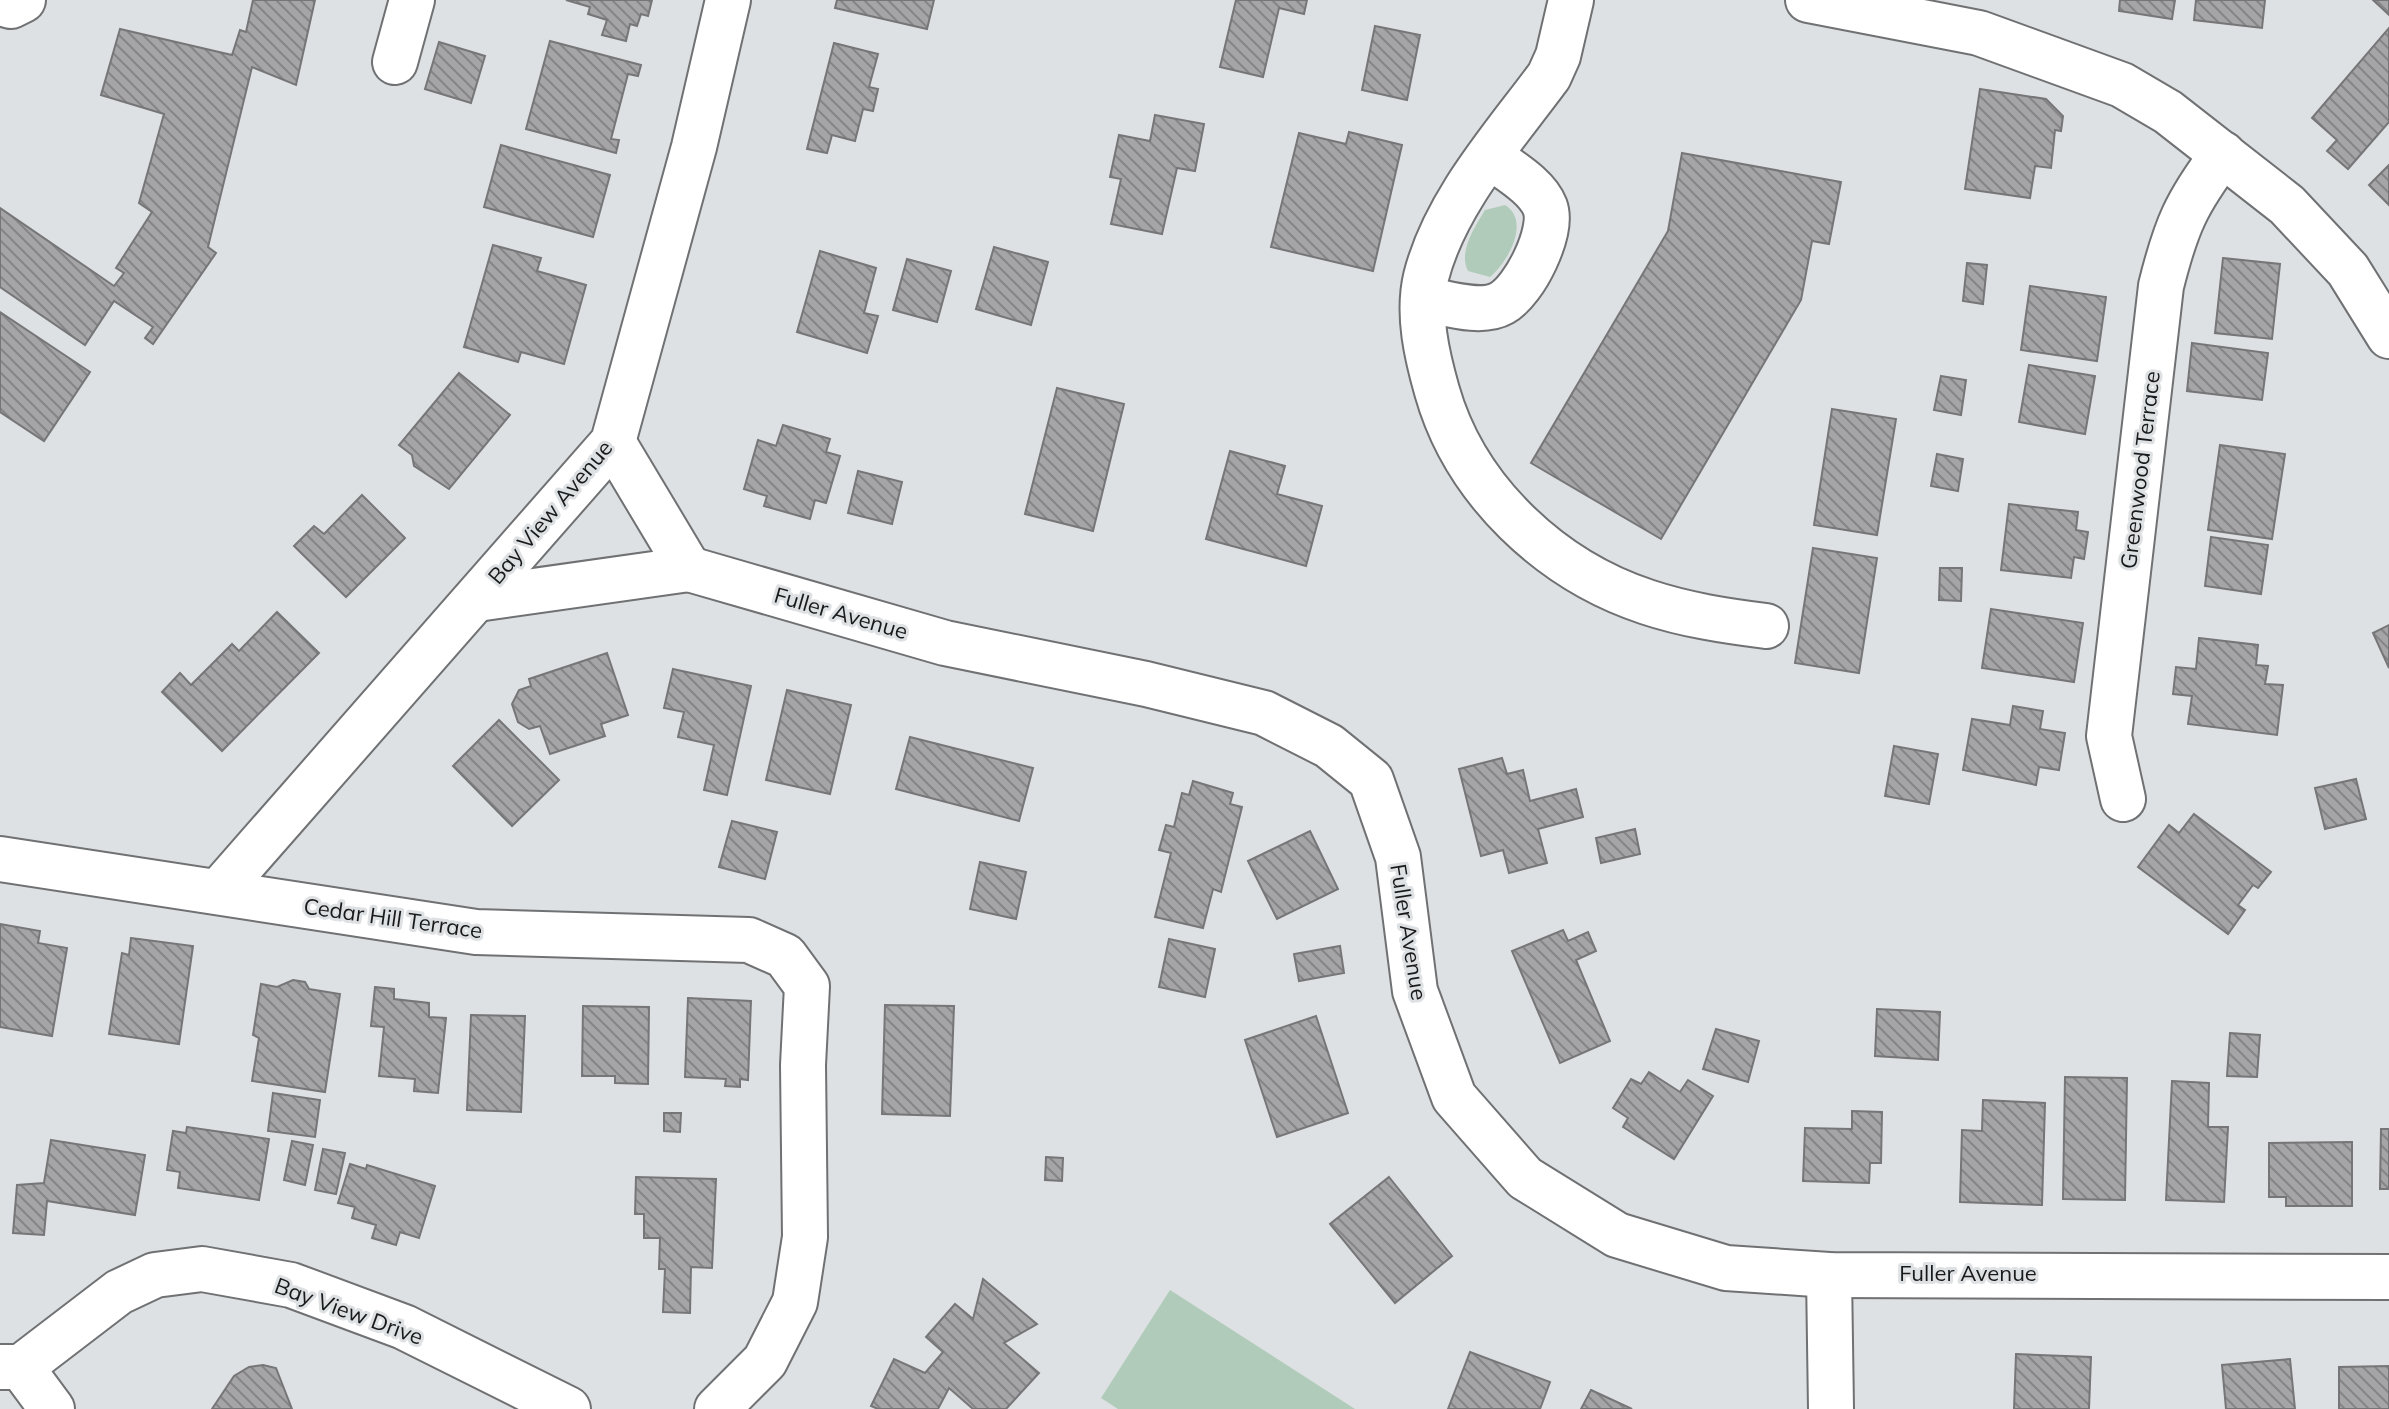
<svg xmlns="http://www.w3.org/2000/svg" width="2389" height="1409" viewBox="0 0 2389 1409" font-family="Mulish,sans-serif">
<defs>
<pattern id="building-back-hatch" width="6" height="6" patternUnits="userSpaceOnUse" patternTransform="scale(2)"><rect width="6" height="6" fill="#a5a4a7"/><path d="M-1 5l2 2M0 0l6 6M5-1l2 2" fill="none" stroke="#858587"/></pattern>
</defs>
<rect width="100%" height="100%" fill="#dee1e3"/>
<g fill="#b0cbb9">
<path d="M 1505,205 C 1531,221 1508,262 1490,277 L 1468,271 C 1458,251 1475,227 1485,210 Z"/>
<polygon points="1170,1290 1355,1409 1118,1409 1101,1398"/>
</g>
<g fill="url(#building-back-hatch)" stroke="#767678" stroke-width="2">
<polygon points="253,0 315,0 296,85 252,67 208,247 216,253 153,344 145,338 153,327 114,301 85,345 0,287 0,208 114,286 124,273 116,268 152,212 139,203 164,114 101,95 120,29 232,55 240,30 246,32"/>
<polygon points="566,0 652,0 648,16 641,14 637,26 630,24 626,41 602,35 607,20 588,14 590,7"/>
<polygon points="837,0 934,0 927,29 835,8"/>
<polygon points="1236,0 1307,0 1304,14 1279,8 1263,77 1220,67"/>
<polygon points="2120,0 2175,0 2172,19 2119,11"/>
<polygon points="2196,0 2265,0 2262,28 2194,20"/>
<polygon points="2373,0 2389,0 2389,15"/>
<polygon points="1375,26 1420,35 1407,100 1362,90"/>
<polygon points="2389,28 2389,122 2348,169 2327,151 2337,140 2312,118"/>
<polygon points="550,41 641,65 638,76 628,74 611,139 619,140 616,153 526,129"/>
<polygon points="439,42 485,56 471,103 425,89"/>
<polygon points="834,43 878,54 869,87 878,89 873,111 863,109 855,141 832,135 827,153 807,149"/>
<polygon points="1980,89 2046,99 2063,116 2061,131 2055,130 2051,168 2035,166 2030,198 1965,189"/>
<polygon points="1155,115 1204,124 1195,171 1177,168 1162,234 1111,224 1121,179 1110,177 1119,135 1150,141"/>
<polygon points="1349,132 1402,145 1373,271 1271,247 1299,133 1346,144"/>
<polygon points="501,145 610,175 593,237 484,207"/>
<polygon points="1682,153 1841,182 1829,244 1812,241 1801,300 1661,539 1531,463 1668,231"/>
<polygon points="2389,165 2389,205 2369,185"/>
<polygon points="493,245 541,258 537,271 586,285 564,364 521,352 518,362 464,347"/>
<polygon points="994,247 1048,262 1031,325 976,309"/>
<polygon points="820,251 876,268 864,313 878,316 867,353 797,332"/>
<polygon points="2223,258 2280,264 2272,339 2215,333"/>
<polygon points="907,259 951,271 937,322 893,310"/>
<polygon points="1967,263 1987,265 1983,304 1963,301"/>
<polygon points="2030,286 2106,297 2097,361 2021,350"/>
<polygon points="0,312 90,372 44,441 0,412"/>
<polygon points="2192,343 2268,353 2262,400 2187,391"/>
<polygon points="2029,365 2095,376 2085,434 2019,422"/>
<polygon points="459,373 510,415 449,489 414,466 412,455 399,445"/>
<polygon points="1941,376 1966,380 1961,415 1934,410"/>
<polygon points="1057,388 1124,404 1093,531 1025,514"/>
<polygon points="1832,409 1896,419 1877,535 1814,525"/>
<polygon points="783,425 830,439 826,452 840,456 826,503 815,500 810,519 764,506 767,496 744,489 758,440 776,446"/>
<polygon points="2220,445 2285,454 2272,539 2208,530"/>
<polygon points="1230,451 1285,466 1277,494 1322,506 1306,566 1206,539"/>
<polygon points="1937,454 1963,459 1958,491 1931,486"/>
<polygon points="858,471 902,482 892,524 848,513"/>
<polygon points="362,495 405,538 346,597 294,546 314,526 324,534"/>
<polygon points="2009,504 2078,512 2076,530 2088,532 2084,559 2074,557 2071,578 2001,570"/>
<polygon points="2211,537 2268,545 2261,594 2205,586"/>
<polygon points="1813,548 1877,558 1859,673 1795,663"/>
<polygon points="1940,568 1962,568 1961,601 1939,600"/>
<polygon points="1991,609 2083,623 2074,682 1982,668"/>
<polygon points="277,612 319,653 222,751 162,692 180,673 191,685 232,644 239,651"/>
<polygon points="2389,625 2389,668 2373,633"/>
<polygon points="2199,638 2258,645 2256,665 2268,666 2265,684 2283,685 2277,735 2188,724 2192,696 2173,694 2176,667 2196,669"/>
<polygon points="607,653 628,715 601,724 605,736 550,754 540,726 529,729 518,722 512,704 519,690 531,686 529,679"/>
<polygon points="673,669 751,686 727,795 704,790 714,745 678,737 684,712 664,708"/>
<polygon points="787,690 851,705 830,794 766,780"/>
<polygon points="2013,706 2043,711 2040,729 2065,733 2059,770 2039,767 2036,785 1963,770 1972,719 2010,725"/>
<polygon points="499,720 559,780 512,826 453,766"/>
<polygon points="910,737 1033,768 1019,821 896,789"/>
<polygon points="1894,746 1938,754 1929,804 1885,796"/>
<polygon points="1502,758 1507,774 1523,770 1530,801 1576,789 1583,817 1538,829 1547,863 1509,873 1503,850 1481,856 1459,769"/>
<polygon points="2356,779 2366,819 2325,829 2315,788"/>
<polygon points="1193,781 1233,793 1230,804 1242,807 1221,892 1213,889 1203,928 1155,917 1171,853 1159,850 1166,825 1174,827 1182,793 1189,795"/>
<polygon points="2194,814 2271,872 2258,888 2253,885 2238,905 2245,910 2228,934 2138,867 2169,825 2179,833"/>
<polygon points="732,821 777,832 765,879 719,867"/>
<polygon points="1635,829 1640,854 1601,863 1596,838"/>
<polygon points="1310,831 1338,889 1277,919 1248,861"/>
<polygon points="980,862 1026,872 1016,919 970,909"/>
<polygon points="0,924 40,931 38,943 67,948 52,1036 0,1027"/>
<polygon points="1563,930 1568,941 1588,932 1596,951 1576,960 1610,1041 1560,1063 1512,951"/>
<polygon points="131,938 193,946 179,1044 109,1034 122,953 129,955"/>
<polygon points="1169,939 1215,949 1205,997 1159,987"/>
<polygon points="1340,946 1344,973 1299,981 1294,954"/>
<polygon points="293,980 305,982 309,989 340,994 325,1092 252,1081 259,1038 253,1035 261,984 277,987"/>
<polygon points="375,987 394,989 394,999 429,1003 429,1017 446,1018 438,1093 414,1091 415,1079 379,1076 384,1027 371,1026"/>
<polygon points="688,998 751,1001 748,1080 740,1079 740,1087 725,1086 726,1079 685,1077"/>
<polygon points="885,1005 954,1006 950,1116 882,1114"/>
<polygon points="583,1006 649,1007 648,1084 615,1083 615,1076 582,1076"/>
<polygon points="1877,1009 1940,1012 1938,1060 1875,1056"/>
<polygon points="471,1015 525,1016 521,1112 467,1110"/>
<polygon points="1316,1016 1348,1113 1277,1137 1245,1040"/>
<polygon points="1716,1029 1759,1041 1748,1082 1703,1069"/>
<polygon points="2230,1033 2260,1035 2257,1077 2227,1076"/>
<polygon points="1649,1072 1680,1092 1688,1080 1713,1096 1674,1159 1623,1127 1628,1118 1613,1108 1631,1079 1641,1084"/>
<polygon points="2065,1077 2127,1078 2125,1200 2063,1199"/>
<polygon points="2172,1081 2209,1083 2208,1127 2228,1127 2224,1202 2166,1200"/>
<polygon points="273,1093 320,1100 315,1137 268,1131"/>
<polygon points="1983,1100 2045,1103 2042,1205 1960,1202 1962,1130 1982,1131"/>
<polygon points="1852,1111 1882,1112 1881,1163 1870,1163 1869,1183 1803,1181 1805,1128 1852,1129"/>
<polygon points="664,1113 681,1113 680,1132 664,1131"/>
<polygon points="187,1127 269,1139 259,1200 178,1188 180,1172 167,1170 173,1131 186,1133"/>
<polygon points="2381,1129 2389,1129 2389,1189 2380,1189"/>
<polygon points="51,1140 145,1155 135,1215 47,1201 44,1235 13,1233 17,1185 44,1183"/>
<polygon points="292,1141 313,1145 305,1185 284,1180"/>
<polygon points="2352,1142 2352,1206 2286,1206 2286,1197 2269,1197 2269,1143"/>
<polygon points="323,1149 345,1153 336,1194 315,1190"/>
<polygon points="1046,1157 1063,1158 1062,1181 1045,1180"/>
<polygon points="350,1164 366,1169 367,1165 435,1186 419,1238 400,1232 396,1245 372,1238 376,1225 352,1218 355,1207 338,1203"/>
<polygon points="636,1177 716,1179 712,1268 691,1267 690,1313 663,1312 665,1269 659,1269 660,1238 644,1238 644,1214 635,1214"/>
<polygon points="1389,1177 1452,1256 1395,1303 1330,1224"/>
<polygon points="983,1279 1037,1324 1004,1343 1039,1373 1006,1409 973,1409 949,1388 938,1409 878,1409 871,1406 894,1359 925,1373 943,1352 926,1337 955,1304 973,1319"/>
<polygon points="1470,1352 1550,1382 1540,1409 1448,1409"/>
<polygon points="2016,1354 2091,1357 2089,1409 2014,1409"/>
<polygon points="2290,1359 2295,1409 2226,1409 2222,1365"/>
<polygon points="263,1365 276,1368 292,1409 212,1409 234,1376 249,1367"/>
<polygon points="2389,1366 2389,1409 2339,1409 2339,1367"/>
<polygon points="1591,1390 1632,1409 1581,1409"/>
</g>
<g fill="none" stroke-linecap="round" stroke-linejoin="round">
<defs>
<g id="minor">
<path d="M 1571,0 L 1558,56 L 1549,76 C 1504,137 1445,202 1426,277 C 1417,314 1427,356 1437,391 C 1465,490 1550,570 1647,602 C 1686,615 1726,621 1766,626"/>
<polyline points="1808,0 1979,33 2122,85 2168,112 2287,205 2348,270 2389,336"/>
<polyline points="0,3 11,6 23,0"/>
<polyline points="395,62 412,0"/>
<path d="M 1424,299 C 1446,303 1481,315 1502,303 C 1525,290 1554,231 1545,207 C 1537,186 1508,170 1491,157"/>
<polyline points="689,569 945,643 1146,684 1264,713 1329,746 1371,780 1398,857 1415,991 1454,1097 1525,1178 1617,1235 1726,1268 1829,1275 2389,1277"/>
<polyline points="477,599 689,569 613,442"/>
<path d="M 2123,799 L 2109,736 L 2161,286 C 2176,226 2186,203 2223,154"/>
<polyline points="0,859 476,932 749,940 785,956 807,986 803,1065 805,1237 795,1302 765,1361 717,1409"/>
<polyline points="220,890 613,442 694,147 728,0"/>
<polyline points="1829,1275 1831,1409"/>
<polyline points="0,1367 21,1367 119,1292 155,1275 202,1269 291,1285 404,1327 568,1409"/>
<polyline points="21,1367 52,1409"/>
</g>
</defs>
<use href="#minor" stroke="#6f7173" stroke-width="48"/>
<use href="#minor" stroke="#fff" stroke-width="44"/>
</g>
<g text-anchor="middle" stroke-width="6" stroke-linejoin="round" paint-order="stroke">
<g font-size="22" fill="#18191a" stroke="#dee1e3">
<text transform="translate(2140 470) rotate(-83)" y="8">Greenwood Terrace</text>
<text transform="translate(550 512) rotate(-50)" y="8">Bay View Avenue</text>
<text transform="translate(841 613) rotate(16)" y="8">Fuller Avenue</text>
<text transform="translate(393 918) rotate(8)" y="8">Cedar Hill Terrace</text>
<text transform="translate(1409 932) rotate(81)" y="8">Fuller Avenue</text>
<text x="1968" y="1281">Fuller Avenue</text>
<text transform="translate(349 1311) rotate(20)" y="8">Bay View Drive</text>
</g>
</g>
</svg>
